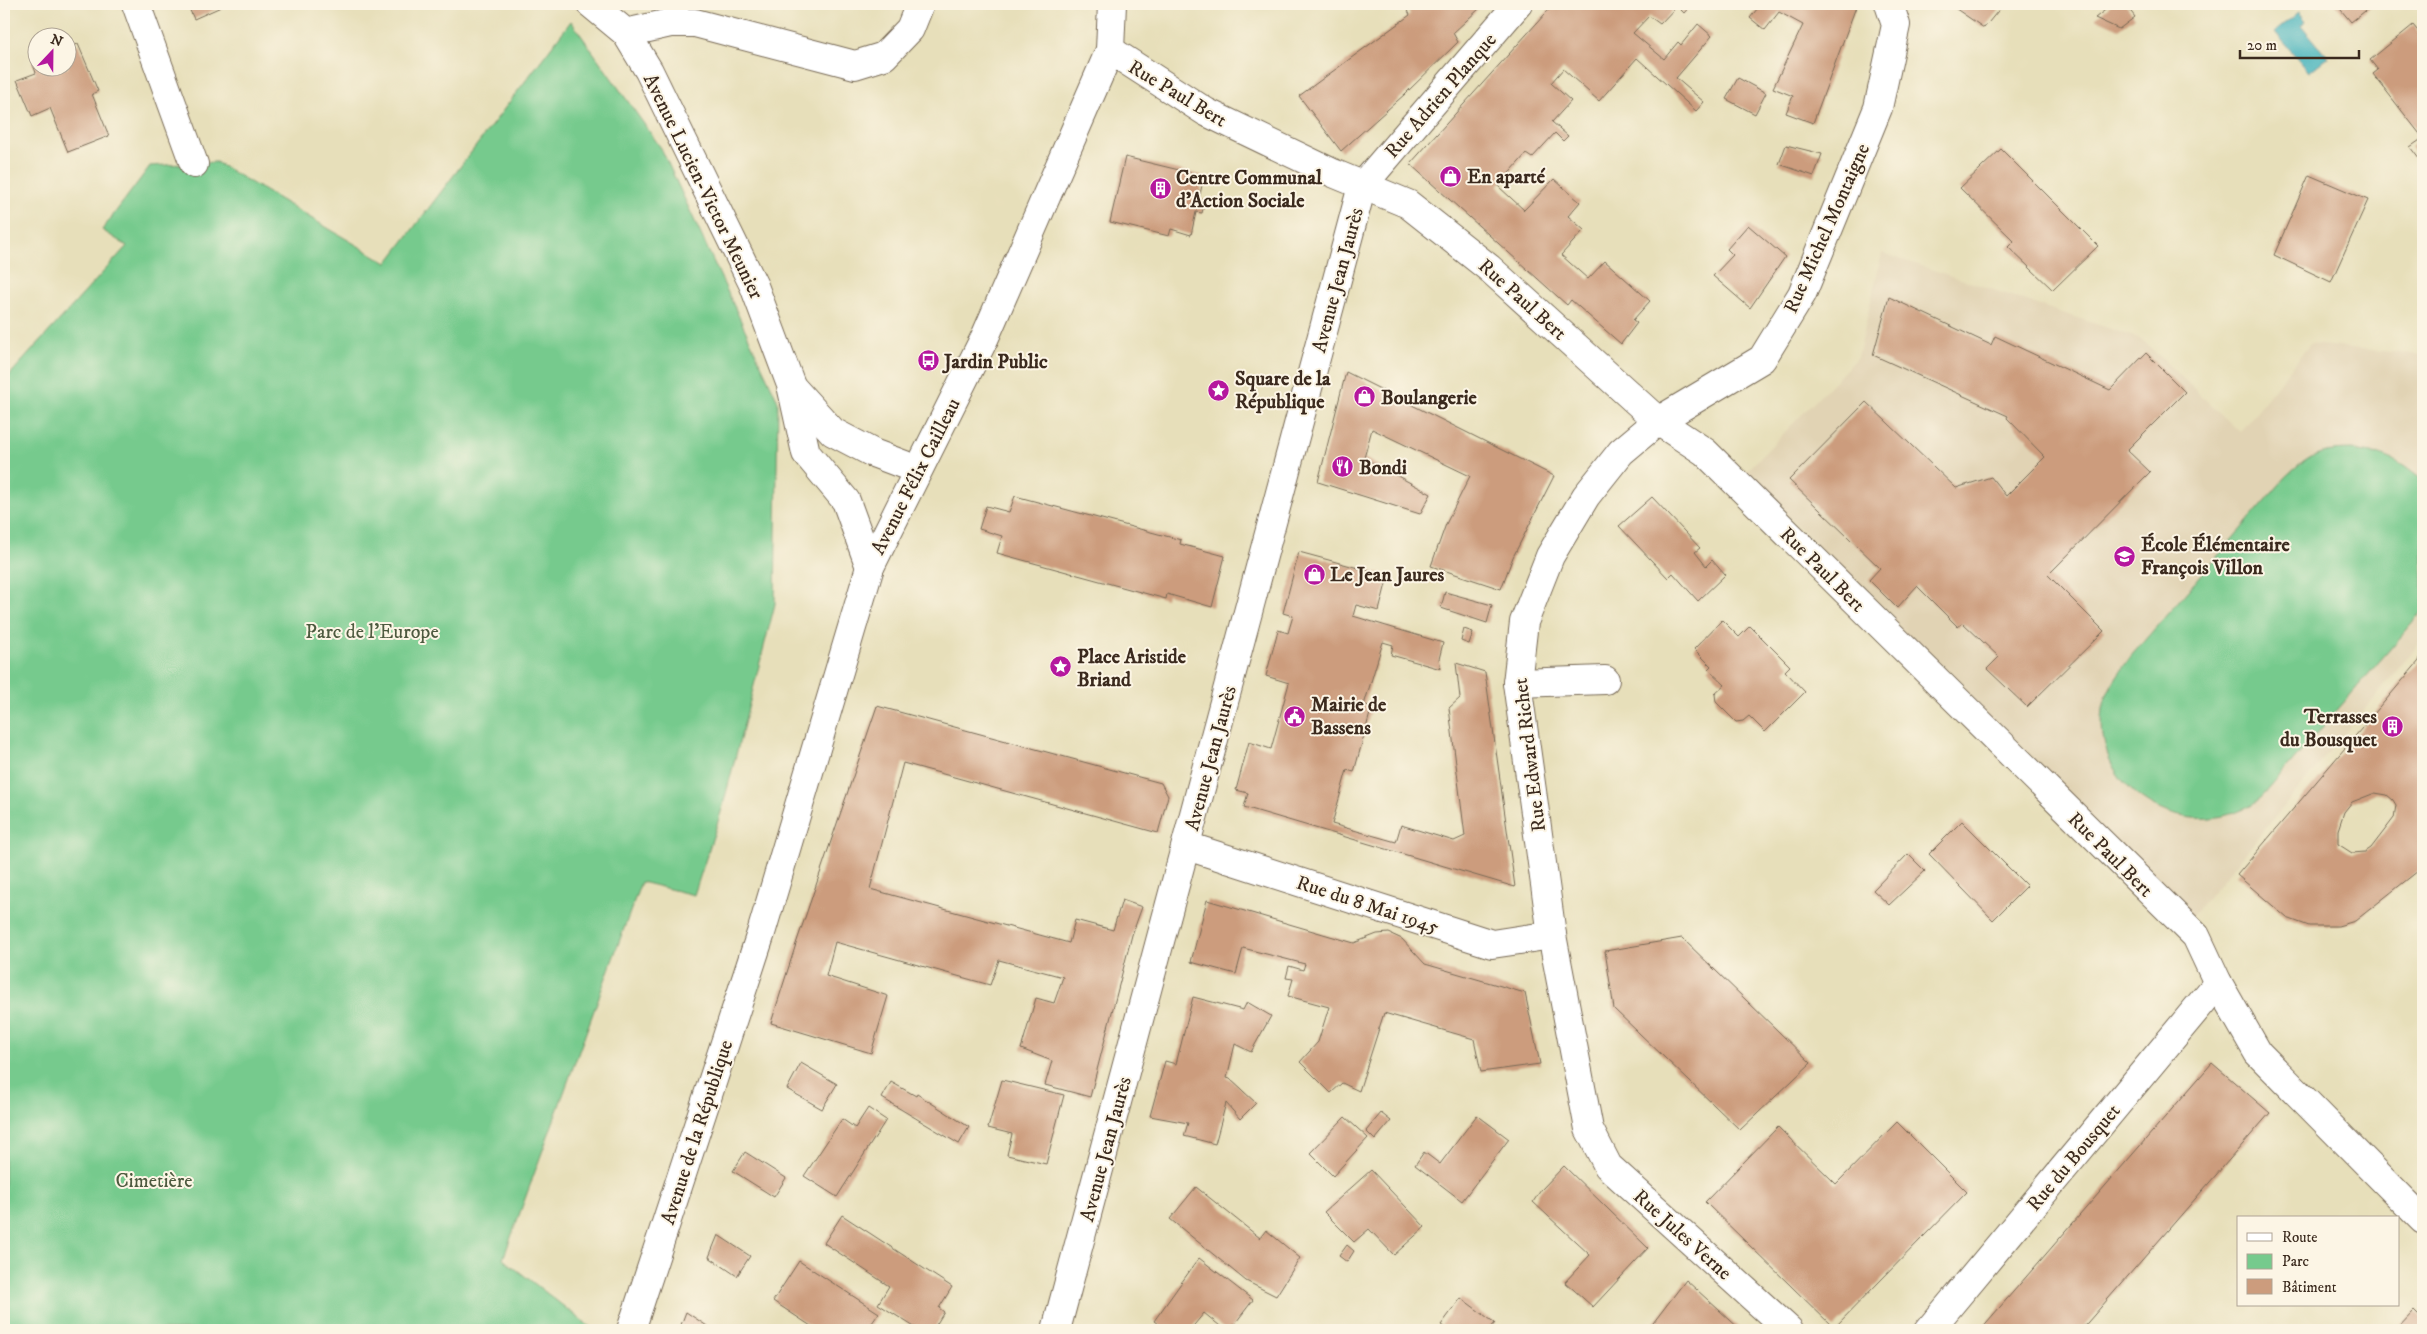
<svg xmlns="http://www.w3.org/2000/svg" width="2427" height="1334" viewBox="0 0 2427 1334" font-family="'IM FELL DW Pica',serif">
<rect width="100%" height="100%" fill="#fcf5e5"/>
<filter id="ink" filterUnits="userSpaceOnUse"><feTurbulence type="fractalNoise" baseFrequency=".02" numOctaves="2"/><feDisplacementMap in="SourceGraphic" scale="10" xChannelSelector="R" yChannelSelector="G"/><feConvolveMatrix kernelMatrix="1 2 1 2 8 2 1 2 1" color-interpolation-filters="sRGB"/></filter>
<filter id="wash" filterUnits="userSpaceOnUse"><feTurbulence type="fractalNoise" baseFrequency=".0096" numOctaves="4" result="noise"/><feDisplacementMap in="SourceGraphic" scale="20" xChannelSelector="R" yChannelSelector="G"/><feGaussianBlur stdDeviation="1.12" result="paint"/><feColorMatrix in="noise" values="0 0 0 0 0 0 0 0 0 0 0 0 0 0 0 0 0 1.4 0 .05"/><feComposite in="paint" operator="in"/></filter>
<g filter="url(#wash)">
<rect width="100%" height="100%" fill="#e7dfba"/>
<polygon fill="#e1d3b4" points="1882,253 2141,339 2240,432 2310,344 2423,355 2423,639 2189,921 1745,473 1858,357"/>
<g fill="#76ca8d" stroke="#587a56">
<polygon points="571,21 661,148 778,401 775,604 722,809 694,895 641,882 503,1259 594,1330 4,1330 4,381 127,246 102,230 150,166 216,162 387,263"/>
<path d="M 2351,450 C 2386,454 2397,459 2423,481 L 2423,611 L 2262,797 C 2195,851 2091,796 2103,709 C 2106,689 2120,672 2131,656 L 2286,477 C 2311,454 2317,451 2351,450 Z"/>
</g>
<polygon fill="#42b2bc" stroke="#3e6e6d" points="2299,12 2306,21 2301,25 2328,57 2309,72 2275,32"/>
<g id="blocks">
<g fill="#cc9c7d" fill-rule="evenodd">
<polygon points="187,4 222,4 223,6 194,19"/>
<polygon points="1405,4 1477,4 1480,8 1453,33 1458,42 1405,94 1341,151 1299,96 1410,15"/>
<polygon points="1554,4 1692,4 1684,13 1677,6 1660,24 1649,16 1633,33 1664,59 1678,42 1681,45 1698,24 1712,36 1676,78 1704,102 1696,111 1637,58 1599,101 1563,69 1551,83 1571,101 1552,122 1568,136 1563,141 1555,133 1532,158 1526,154 1498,186 1524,210 1554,179 1580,202 1568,216 1584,230 1561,255 1588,279 1605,261 1650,301 1633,320 1637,323 1621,344 1571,300 1567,305 1410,164"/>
<polygon points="1761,4 1857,4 1813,123 1786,113 1793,96 1773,88 1803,25 1779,12 1765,30 1750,18"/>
<polygon points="1949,4 2000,4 2002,6 1984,28"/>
<polygon points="2113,4 2125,4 2135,17 2119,29 2095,18"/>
<polygon points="2336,4 2374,4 2351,22"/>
<polygon points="2413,25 2422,36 2423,35 2423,164 2410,147 2423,138 2373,74 2378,70 2370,60"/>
<polygon points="78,44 98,91 92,94 109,136 68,152 50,108 32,116 17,80 36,73 32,61 38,59 38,68 68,68 68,47"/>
<polygon points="1738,78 1766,93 1755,114 1726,99"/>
<polygon points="1786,145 1822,154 1814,176 1779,164"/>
<polygon points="2001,149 2098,246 2053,290 2008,247 2014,241 1960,188"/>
<polygon points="1125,157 1204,176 1199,199 1205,200 1202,213 1196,212 1191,235 1171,229 1169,236 1110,222"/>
<polygon points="2309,175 2368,200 2331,282 2274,255"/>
<polygon points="1748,225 1785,257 1750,308 1713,276 1733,255 1727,249"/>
<polygon points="1889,297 1991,345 1995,336 2110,390 2146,353 2185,392 2127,450 2150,472 2048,575 2104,631 2027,707 1987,669 1999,657 1963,623 1958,627 1917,586 1897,608 1869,580 1880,568 1789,480 1866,402 1956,488 1991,477 2006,496 2045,457 2007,418 2008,416 1873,355"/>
<polygon points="1346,372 1554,476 1513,557 1501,589 1431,566 1446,524 1470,476 1372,429 1364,458 1431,494 1420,514 1318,482"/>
<polygon points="1015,496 1181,540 1180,544 1225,556 1212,607 1167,594 1166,599 997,553 1002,536 979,529 986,506 1009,512"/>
<polygon points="1652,497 1700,548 1695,552 1706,566 1712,560 1725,575 1698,601 1673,573 1668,578 1619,526"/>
<polygon points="1299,552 1388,576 1379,611 1356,605 1353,616 1443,643 1439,659 1441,669 1391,655 1393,645 1383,642 1364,705 1372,706 1354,772 1347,770 1332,824 1396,842 1401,825 1454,841 1465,836 1449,708 1460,698 1456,663 1485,672 1515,887 1244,807 1248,793 1236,790 1249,742 1271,749 1289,683 1266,676 1278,630 1288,633 1293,616 1283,613"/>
<polygon points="1445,592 1492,605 1487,623 1441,608"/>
<polygon points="1722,620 1739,637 1750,626 1790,666 1785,671 1805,692 1765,732 1749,716 1743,721 1736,722 1716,702 1715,694 1725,685 1708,669 1711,666 1694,649"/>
<polygon points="1464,629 1473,632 1469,644 1461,641"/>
<path d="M 2423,651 L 2423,867 L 2355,921 L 2338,926 L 2309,926 L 2287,918 L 2237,875 L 2419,661 ZM 2375,793 L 2387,795 L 2393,800 L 2396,805 L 2394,818 L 2371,848 L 2365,852 L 2352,853 L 2338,844 L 2338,830 L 2344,812 L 2352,802 Z"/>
<polygon points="877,706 1161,783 1168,796 1158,833 903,763 870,889 1069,943 1075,920 1113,930 1122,900 1142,907 1132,935 1090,1097 1045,1085 1052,1061 1021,1049 1036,998 1054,1003 1063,977 999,960 990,985 835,942 826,976 888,996 871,1053 771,1023 796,944"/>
<polygon points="1962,821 2027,886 1993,920 1929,854"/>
<polygon points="1908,854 1925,871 1889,905 1873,890"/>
<polygon points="1207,900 1354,943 1377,934 1389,933 1402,939 1425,964 1525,993 1540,1064 1481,1072 1474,1039 1384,1013 1359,1091 1342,1083 1331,1093 1300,1062 1318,1042 1329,1007 1288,996 1293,979 1286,978 1289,966 1303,970 1305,964 1243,948 1236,974 1191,962"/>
<polygon points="1682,938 1811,1063 1740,1130 1614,1009 1605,951"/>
<polygon points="1193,997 1243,1010 1247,1002 1271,1016 1251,1052 1235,1044 1227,1078 1230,1079 1256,1103 1240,1119 1226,1103 1215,1144 1184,1136 1188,1123 1150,1116 1165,1061 1176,1064"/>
<polygon points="801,1063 837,1084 822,1109 787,1089"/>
<polygon points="2212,1063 2270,1113 2081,1330 1980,1330"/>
<polygon points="1002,1080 1064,1095 1046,1164 1007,1155 1012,1134 988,1128"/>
<polygon points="891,1082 916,1096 917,1094 969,1127 959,1144 882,1098"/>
<polygon points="868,1108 886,1120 837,1197 804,1176 842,1119 855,1128"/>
<polygon points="1381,1113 1391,1121 1375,1140 1366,1131"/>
<polygon points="1477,1115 1509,1139 1462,1201 1415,1165 1424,1152 1440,1164"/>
<polygon points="1345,1117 1368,1138 1333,1176 1310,1153"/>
<polygon points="1897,1122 1967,1192 1834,1328 1705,1202 1778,1127 1836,1184"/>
<polygon points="745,1152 786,1178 774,1197 733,1171"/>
<polygon points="1564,1166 1648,1248 1593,1307 1565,1282 1590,1255 1533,1202 1541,1190"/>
<polygon points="1371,1170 1425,1227 1394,1255 1369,1229 1354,1242 1324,1212"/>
<polygon points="1196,1187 1260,1238 1266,1230 1300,1258 1276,1296 1246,1281 1170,1219"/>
<polygon points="842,1215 952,1287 939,1308 944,1312 933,1330 919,1330 878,1304 889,1286 824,1243"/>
<polygon points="718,1235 750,1256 737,1276 709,1257"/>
<polygon points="1347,1245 1354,1251 1347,1262 1339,1256"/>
<polygon points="1199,1258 1253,1300 1230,1330 1225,1330 1204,1313 1190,1330 1166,1330 1154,1321"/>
<polygon points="799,1261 879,1313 867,1330 817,1330 773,1301"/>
<polygon points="1686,1280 1741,1330 1655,1330 1650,1327"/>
<polygon points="1461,1298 1495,1323 1489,1330 1448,1330 1441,1325"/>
<polygon points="2414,1311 2423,1320 2423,1330 2396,1330"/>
<polygon points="686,1312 713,1330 679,1330"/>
</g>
</g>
</g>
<g filter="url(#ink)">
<use href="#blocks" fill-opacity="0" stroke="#776955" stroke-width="1"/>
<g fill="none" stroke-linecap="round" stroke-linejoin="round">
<defs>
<g id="minor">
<polyline points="136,4 194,164"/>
<polyline points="591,4 626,33 649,71 754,286 791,385 806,453 846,501 870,567"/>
<polyline points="626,33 670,23 695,23 855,65 884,56 910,29 920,4"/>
<polyline points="1110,50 1206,112 1333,173 1408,204 1489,268 1658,421 1705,452 2196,936 2218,983 2258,1053 2423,1220"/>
<polyline points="792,387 833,432 873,453 918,470"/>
<polyline points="1517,683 1605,680"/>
<polyline points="1187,846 1492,944 1552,935"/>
<polyline points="631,1330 761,933 870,567 985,337 1110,50 1112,4"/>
<polyline points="1056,1330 1362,186 1518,4"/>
<polyline points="1789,1330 1608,1166 1589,1129 1552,935 1517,683 1524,622 1550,556 1586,496 1621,452 1658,421 1762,359 1802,294 1878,108 1896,25 1889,4"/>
<polyline points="1929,1330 2218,983"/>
</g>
</defs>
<use href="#minor" stroke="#776955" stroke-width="30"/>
<use href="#minor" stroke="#fff" stroke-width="28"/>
</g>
</g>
<defs>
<symbol id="shop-disc" viewBox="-11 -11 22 22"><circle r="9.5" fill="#b5179e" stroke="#fcf5e5"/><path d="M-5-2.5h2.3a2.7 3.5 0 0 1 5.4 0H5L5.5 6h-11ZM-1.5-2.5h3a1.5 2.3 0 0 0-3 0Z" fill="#fff"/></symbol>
<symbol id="building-disc" viewBox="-11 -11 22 22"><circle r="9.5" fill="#b5179e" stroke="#fcf5e5"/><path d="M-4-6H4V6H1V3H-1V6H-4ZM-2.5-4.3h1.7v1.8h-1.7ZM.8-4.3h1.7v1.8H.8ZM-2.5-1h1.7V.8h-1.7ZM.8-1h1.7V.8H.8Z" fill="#fff"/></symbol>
<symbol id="bus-disc" viewBox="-11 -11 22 22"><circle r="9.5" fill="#b5179e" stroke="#fcf5e5"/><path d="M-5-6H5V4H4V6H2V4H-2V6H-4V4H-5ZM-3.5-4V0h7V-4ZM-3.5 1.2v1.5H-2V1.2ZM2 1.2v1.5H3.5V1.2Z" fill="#fff"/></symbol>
<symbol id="sight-disc" viewBox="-11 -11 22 22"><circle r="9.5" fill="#b5179e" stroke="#fcf5e5"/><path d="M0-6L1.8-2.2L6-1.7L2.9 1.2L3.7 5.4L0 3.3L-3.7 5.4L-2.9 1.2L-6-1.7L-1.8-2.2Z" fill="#fff"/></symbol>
<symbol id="restaurant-disc" viewBox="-11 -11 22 22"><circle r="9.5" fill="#b5179e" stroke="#fcf5e5"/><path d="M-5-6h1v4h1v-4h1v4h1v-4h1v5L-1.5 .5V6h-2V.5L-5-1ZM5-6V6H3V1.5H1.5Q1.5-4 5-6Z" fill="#fff"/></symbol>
<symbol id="school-disc" viewBox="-11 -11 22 22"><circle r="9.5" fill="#b5179e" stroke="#fcf5e5"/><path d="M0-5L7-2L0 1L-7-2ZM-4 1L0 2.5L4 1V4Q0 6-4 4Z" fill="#fff"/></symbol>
<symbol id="civic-disc" viewBox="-11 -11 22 22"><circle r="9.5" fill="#b5179e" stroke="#fcf5e5"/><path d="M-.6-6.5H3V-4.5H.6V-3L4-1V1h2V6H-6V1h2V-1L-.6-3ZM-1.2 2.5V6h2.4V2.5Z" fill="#fff"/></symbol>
</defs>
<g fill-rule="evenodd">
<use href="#shop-disc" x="1438" y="164" width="25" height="25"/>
<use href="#building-disc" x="1148" y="176" width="25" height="25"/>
<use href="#bus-disc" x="916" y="348" width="25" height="25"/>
<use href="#sight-disc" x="1206" y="378" width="25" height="25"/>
<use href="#shop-disc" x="1352" y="384" width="25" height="25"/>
<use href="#restaurant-disc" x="1330" y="454" width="25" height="25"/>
<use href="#school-disc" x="2112" y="544" width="25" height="25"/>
<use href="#shop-disc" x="1302" y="562" width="25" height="25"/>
<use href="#sight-disc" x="1048" y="654" width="25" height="25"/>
<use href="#civic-disc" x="1282" y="704" width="25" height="25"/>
<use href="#building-disc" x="2380" y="714" width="25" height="25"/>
</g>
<g text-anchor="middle" stroke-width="4" stroke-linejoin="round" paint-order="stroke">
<g font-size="20" fill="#3b2a1e" stroke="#fcf5e5">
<text transform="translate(1178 93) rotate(31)" y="7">Rue Paul Bert</text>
<text transform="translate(1440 95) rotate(-49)" y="7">Rue Adrien Planque</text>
<text transform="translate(704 186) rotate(64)" y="7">Avenue Lucien-Victor Meunier</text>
<text transform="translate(1826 228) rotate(-66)" y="7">Rue Michel Montaigne</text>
<text transform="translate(1337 280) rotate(-75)" y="7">Avenue Jean Jaurès</text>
<text transform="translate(1523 299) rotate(42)" y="7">Rue Paul Bert</text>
<text transform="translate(915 476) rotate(-63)" y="7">Avenue Félix Cailleau</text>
<text transform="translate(1823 569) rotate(45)" y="7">Rue Paul Bert</text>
<text transform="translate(1529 755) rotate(-97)" y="7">Rue Edward Richet</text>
<text transform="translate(1210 758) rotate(-75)" y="7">Avenue Jean Jaurès</text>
<text transform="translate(2111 854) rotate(45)" y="7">Rue Paul Bert</text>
<text transform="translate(1368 904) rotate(18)" y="7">Rue du 8 Mai 1945</text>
<text transform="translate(696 1132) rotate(-72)" y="7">Avenue de la République</text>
<text transform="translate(1105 1149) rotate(-75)" y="7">Avenue Jean Jaurès</text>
<text transform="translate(2073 1157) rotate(-50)" y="7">Rue du Bousquet</text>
<text transform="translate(1683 1234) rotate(42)" y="7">Rue Jules Verne</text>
</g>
<g font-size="20" font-weight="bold" fill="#3b2a1e" stroke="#fcf5e5" text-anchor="start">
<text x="1467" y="183">En aparté</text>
<text x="1176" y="184">Centre Communal<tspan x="1176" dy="23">d'Action Sociale</tspan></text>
<text x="944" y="368">Jardin Public</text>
<text x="1235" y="385">Square de la<tspan x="1235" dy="23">République</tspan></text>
<text x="1381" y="404">Boulangerie</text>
<text x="1359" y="474">Bondi</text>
<text x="2141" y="551">École Élémentaire<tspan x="2141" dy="23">François Villon</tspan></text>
<text x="1330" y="581">Le Jean Jaures</text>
<text x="1077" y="663">Place Aristide<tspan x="1077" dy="23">Briand</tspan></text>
<text x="1311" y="711">Mairie de<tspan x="1311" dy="23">Bassens</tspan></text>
<text x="2377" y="723" text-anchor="end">Terrasses<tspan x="2377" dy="23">du Bousquet</tspan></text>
</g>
<g font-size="20" fill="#4d5a3f" stroke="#fcf5e5">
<text x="372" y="638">Parc de l'Europe</text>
<text x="154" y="1187">Cimetière</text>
</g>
</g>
<rect width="2427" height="1334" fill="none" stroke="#fcf5e5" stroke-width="20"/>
<rect x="2237" y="1216" width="162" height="90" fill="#fcf5e5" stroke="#afa495"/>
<rect x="2247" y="1233" width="25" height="8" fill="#ffffff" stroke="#afa495"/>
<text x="2282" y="1242" font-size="15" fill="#3b2a1e">Route</text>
<rect x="2247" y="1254" width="25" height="15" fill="#76ca8d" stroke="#afa495"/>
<text x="2282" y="1266" font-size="15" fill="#3b2a1e">Parc</text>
<rect x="2247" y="1279" width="25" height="15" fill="#cc9c7d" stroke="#afa495"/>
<text x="2282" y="1292" font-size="15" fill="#3b2a1e">Bâtiment</text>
<g transform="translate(52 52) rotate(22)"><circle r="24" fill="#fcf5e5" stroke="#afa495"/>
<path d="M0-4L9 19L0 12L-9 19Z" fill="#b5179e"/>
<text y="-8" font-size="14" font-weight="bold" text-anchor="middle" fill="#3b2a1e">N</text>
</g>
<path d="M2240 50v8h119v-8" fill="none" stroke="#3b2a1e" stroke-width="2.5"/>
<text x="2247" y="50" font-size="15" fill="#3b2a1e" stroke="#fcf5e5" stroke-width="4" paint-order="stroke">20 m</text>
</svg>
